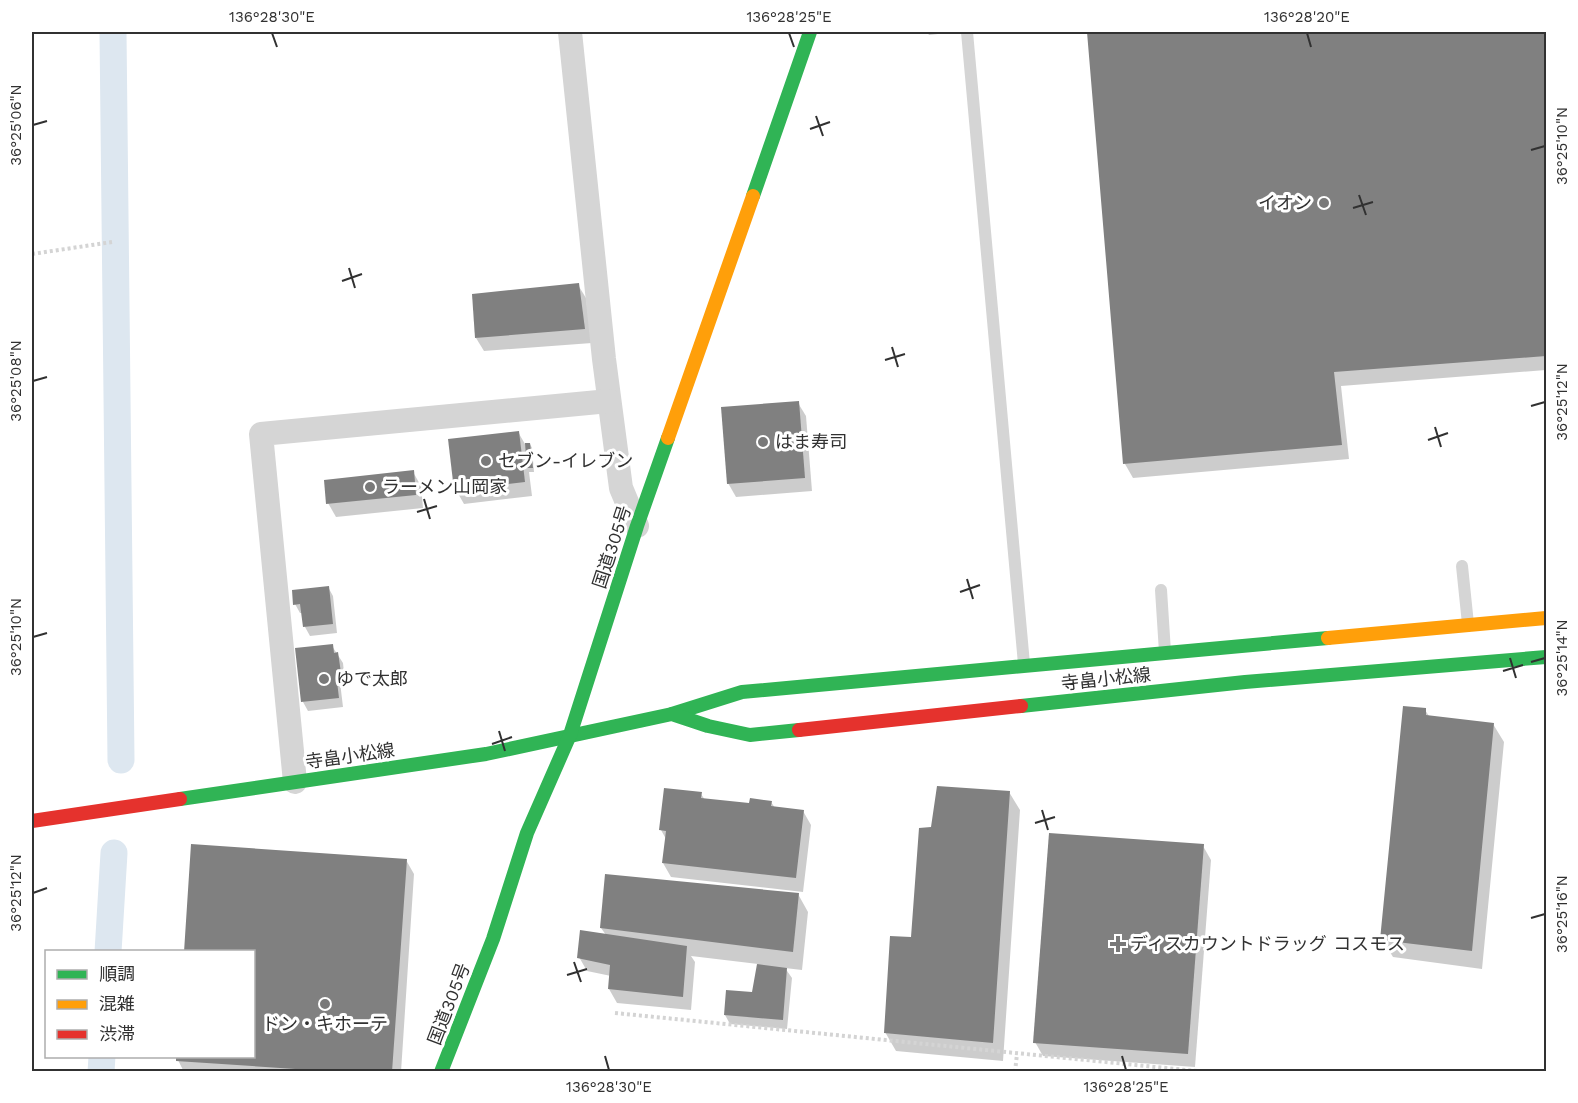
<svg xmlns="http://www.w3.org/2000/svg" width="1578" height="1103" viewBox="0 0 1578 1103" font-family="'Work Sans','Noto Sans JP',sans-serif">
<rect width="100%" height="100%" fill="#fff"/>
<g fill="#0003">
<polygon points="927,32 956,32 929,35"/>
<polygon points="1089,32 1546,32 1546,370 1341,386 1349,459 1133,478 1125,464"/>
<polygon points="578,285 586,298 592,343 484,351 476,338"/>
<polygon points="798,403 806,416 812,491 736,497 728,483"/>
<polygon points="518,432 525,444 530,444 532,448 534,472 529,472 532,496 464,504 456,490 450,440"/>
<polygon points="413,472 421,486 423,508 336,517 328,503"/>
<polygon points="328,587 333,596 337,633 310,636 305,627 303,613 300,613 295,604"/>
<polygon points="332,646 343,663 345,682 340,682 343,707 308,711 303,702"/>
<polygon points="1425,710 1429,716 1493,724 1504,742 1482,969 1393,957 1382,939"/>
<polygon points="1009,792 1020,810 1003,1061 896,1051 885,1032 913,939 933,828"/>
<polygon points="701,794 705,800 750,805 771,802 775,808 803,811 811,825 803,892 671,877 663,863 666,839 661,830"/>
<polygon points="1203,846 1211,860 1195,1067 1043,1056 1035,1042"/>
<polygon points="406,860 414,874 401,1072 184,1072 178,1060 254,1056 254,952"/>
<polygon points="798,894 808,912 802,970 785,968 792,978 787,1029 730,1024 725,1015 753,994 758,964 691,956 695,962 691,1010 617,1003 609,989 611,976 587,971 579,957 606,935 601,928"/>
</g>
<g fill="none" stroke-linecap="round" stroke-linejoin="round">
<g stroke="#dde7f0" stroke-width="27">
<polyline points="113,32 121,760"/>
<polyline points="108,952 114,853"/>
<polyline points="101,1072 102,1056"/>
</g>
</g>
<g fill="#808080">
<polygon points="1087,32 1545,32 1546,49 1546,356 1334,372 1342,445 1123,464"/>
<polygon points="579,283 585,329 475,338 472,294"/>
<polygon points="799,401 805,478 727,484 721,407"/>
<polygon points="519,431 525,482 454,490 448,439"/>
<polygon points="525,443 530,443 533,468 527,468"/>
<polygon points="414,470 416,495 326,504 324,480"/>
<polygon points="329,586 333,624 303,627 300,604 293,605 292,590"/>
<polygon points="333,644 334,653 338,652 341,673 336,673 339,698 301,702 295,648"/>
<polygon points="1403,706 1426,708 1426,715 1494,723 1472,951 1380,940"/>
<polygon points="937,786 1010,791 993,1043 884,1033 890,936 911,937 919,828 931,827"/>
<polygon points="664,788 702,792 701,798 749,803 750,798 772,801 771,806 804,810 796,878 662,863 666,831 659,830"/>
<polygon points="1049,833 1204,844 1188,1054 1033,1043"/>
<polygon points="191,844 407,859 392,1072 340,1072 176,1061 176,1056 254,1056 254,952 184,952"/>
<polygon points="605,874 799,893 793,952 600,928"/>
<polygon points="580,930 687,946 683,997 608,989 610,965 577,958"/>
<polygon points="757,964 787,968 783,1020 724,1015 726,990 752,992"/>
</g>
<g fill="none" stroke-linecap="round" stroke-linejoin="round">
<g stroke="#d4d4d4" stroke-width="4" stroke-dasharray="3 3" stroke-linecap="butt">
<polyline points="32,254 112,242"/>
<polyline points="615,1013 1206,1072"/>
<polyline points="1015,1072 1017,1054"/>
</g>
<g stroke="#d5d5d5" stroke-width="12">
<polyline points="967,32 1024,664"/>
<polyline points="1462,566 1468,624"/>
<polyline points="1161,590 1165,652"/>
</g>
<g stroke="#d5d5d5" stroke-width="24">
<polyline points="570,32 604,359 621,488 637,526"/>
<polyline points="295,782 261,434 609,401"/>
</g>
<g stroke="#30b455" stroke-width="14">
<polyline points="753,196 810,32"/>
<polyline points="1021,706 1245,682 1546,657"/>
<polyline points="672,714 742,692 1328,638"/>
<polyline points="180,799 486,754 672,714 708,726 750,735 799,730"/>
<polyline points="441,1072 493,939 527,833 570,735 637,526 668,438"/>
</g>
<g stroke="#ff9f0a" stroke-width="14">
<polyline points="668,438 753,196"/>
<polyline points="1328,638 1546,618"/>
</g>
<g stroke="#e5322d" stroke-width="14">
<polyline points="799,730 1021,706"/>
<polyline points="32,821 180,799"/>
</g>
</g>
<path fill="none" stroke="#313131" stroke-width="2" d="M 272,33 L 277,47M 789,33 L 794,47M 1307,33 L 1311,47M 816,116 L 823,136M 33,125 L 47,121M 810,129 L 830,122M 1531,150 L 1545,146M 1359,195 L 1366,215M 1353,208 L 1373,202M 349,268 L 355,288M 342,281 L 362,274M 892,347 L 898,367M 885,360 L 905,354M 33,381 L 47,377M 1531,406 L 1545,402M 1435,427 L 1441,447M 1428,440 L 1448,433M 424,499 L 430,519M 417,512 L 437,506M 967,579 L 973,599M 960,592 L 980,585M 33,637 L 47,633M 1510,658 L 1516,678M 1531,662 L 1545,658M 1503,671 L 1523,665M 499,731 L 505,751M 492,744 L 512,737M 1042,810 L 1048,830M 1035,823 L 1055,817M 33,893 L 47,888M 1531,918 L 1545,914M 574,962 L 581,982M 567,975 L 587,969M 605,1056 L 609,1070M 1122,1056 L 1126,1070"/>
<g fill="#797979" stroke="#fff" stroke-width="2">
<circle cx="1324" cy="203" r="6"/>
<circle cx="763" cy="442" r="6"/>
<circle cx="486" cy="461" r="6"/>
<circle cx="370" cy="487" r="6"/>
<circle cx="324" cy="679" r="6"/>
<path d="M1115 935h6v6h6v6h-6v6h-6v-6h-6v-6h6z"/>
<circle cx="325" cy="1004" r="6"/>
</g>
<g text-anchor="middle" stroke-width="6" stroke-linejoin="round" paint-order="stroke">
<g font-size="18" fill="#313131" stroke="#fff" text-anchor="start">
<text x="1312" y="209" text-anchor="end">イオン</text>
<text x="775" y="448">はま寿司</text>
<text x="498" y="467">セブン-イレブン</text>
<text x="382" y="493">ラーメン山岡家</text>
<text x="336" y="685">ゆで太郎</text>
<text x="1130" y="950">ディスカウントドラッグ コスモス</text>
<text x="325" y="1030" text-anchor="middle">ドン・キホーテ</text>
</g>
<g font-size="18" fill="#313131" stroke="#fff">
<text transform="translate(612 547) rotate(-72)" y="6">国道305号</text>
<text transform="translate(1106 679) rotate(-6)" y="6">寺畠小松線</text>
<text transform="translate(350 756) rotate(-8)" y="6">寺畠小松線</text>
<text transform="translate(449 1004) rotate(-69)" y="6">国道305号</text>
</g>
</g>
<rect width="1578" height="1103" fill="none" stroke="#ffffff" stroke-width="66"/>
<rect x="45" y="950" width="210" height="108" fill="#ffffff" stroke="#adadad" stroke-width="1.5"/>
<rect x="57" y="970" width="30" height="9" fill="#30b455" stroke="#adadad" stroke-width="1.5"/>
<text x="99" y="980" font-size="18" fill="#313131">順調</text>
<rect x="57" y="1000" width="30" height="9" fill="#ff9f0a" stroke="#adadad" stroke-width="1.5"/>
<text x="99" y="1010" font-size="18" fill="#313131">混雑</text>
<rect x="57" y="1030" width="30" height="9" fill="#e5322d" stroke="#adadad" stroke-width="1.5"/>
<text x="99" y="1040" font-size="18" fill="#313131">渋滞</text>
<rect x="33" y="33" width="1512" height="1037" fill="none" stroke="#313131" stroke-width="2"/>
<g font-size="15" text-anchor="middle" fill="#313131">
<text x="272" y="22">136°28'30"E</text>
<text x="789" y="22">136°28'25"E</text>
<text x="1307" y="22">136°28'20"E</text>
<text transform="translate(16 125) rotate(-90)" y="5">36°25'06"N</text>
<text transform="translate(1562 146) rotate(-90)" y="5">36°25'10"N</text>
<text transform="translate(16 381) rotate(-90)" y="5">36°25'08"N</text>
<text transform="translate(1562 402) rotate(-90)" y="5">36°25'12"N</text>
<text transform="translate(16 637) rotate(-90)" y="5">36°25'10"N</text>
<text transform="translate(1562 658) rotate(-90)" y="5">36°25'14"N</text>
<text transform="translate(16 893) rotate(-90)" y="5">36°25'12"N</text>
<text transform="translate(1562 914) rotate(-90)" y="5">36°25'16"N</text>
<text x="609" y="1092">136°28'30"E</text>
<text x="1126" y="1092">136°28'25"E</text>
</g>
</svg>
